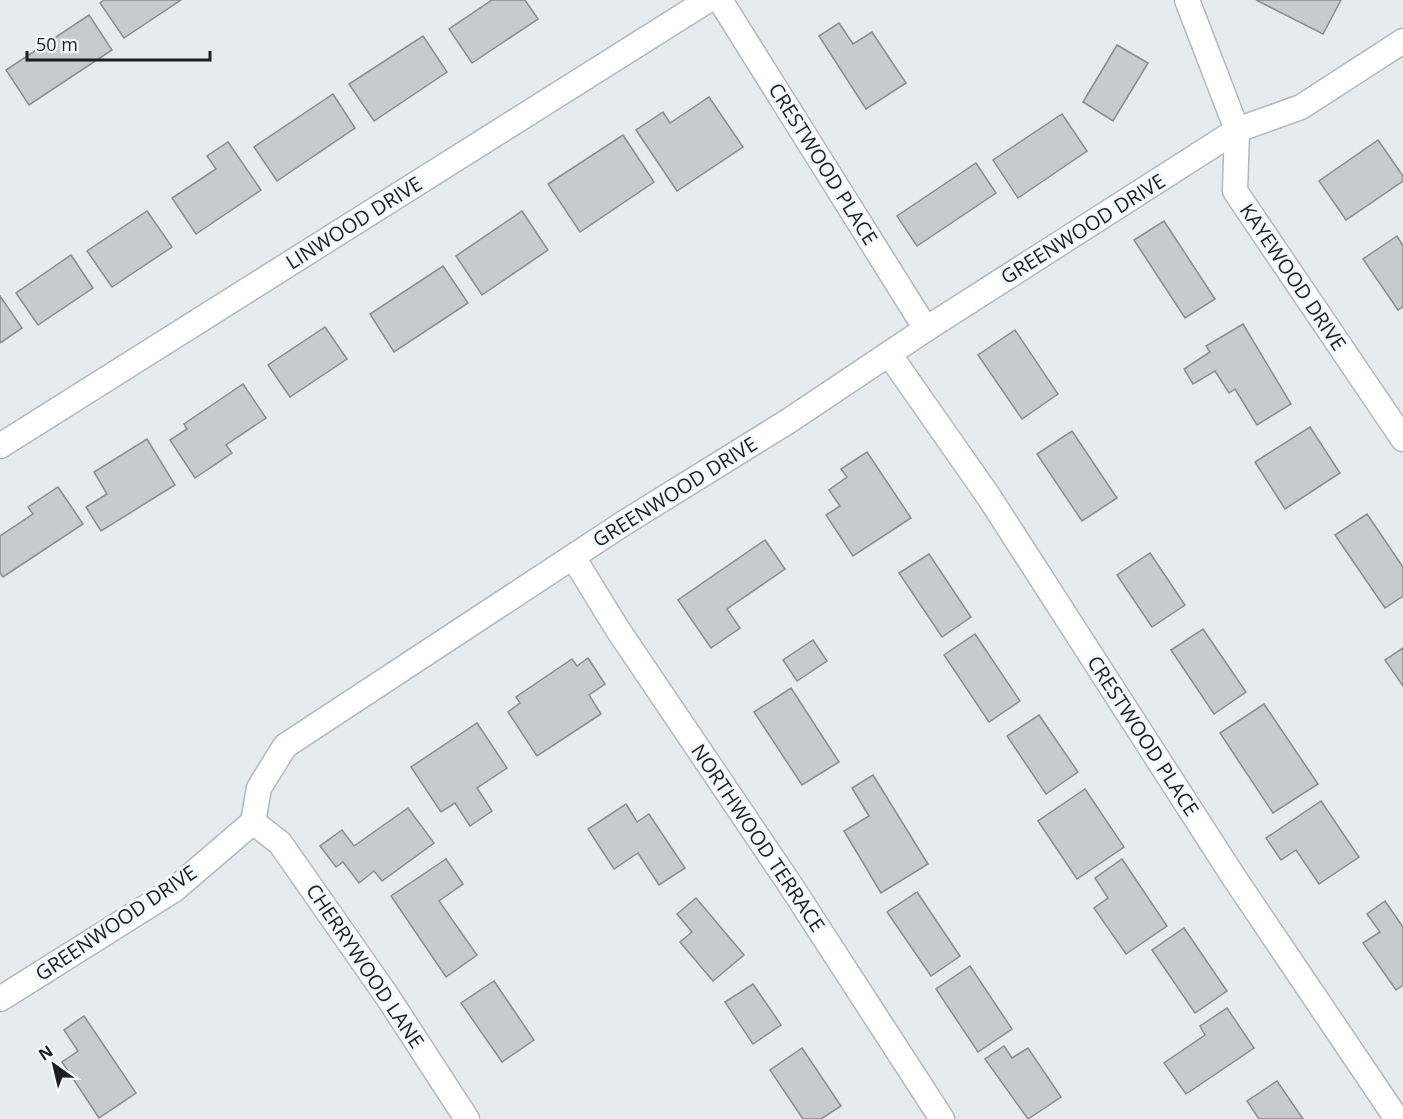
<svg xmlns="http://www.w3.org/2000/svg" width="1403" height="1119" viewBox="0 0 1403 1119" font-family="'Open Sans',sans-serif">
<rect width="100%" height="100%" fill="#e5ecf0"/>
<g fill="#c5cbd0" stroke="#878d91" stroke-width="1.5">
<polygon points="104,0 181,0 124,38 100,3"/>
<polygon points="492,0 525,0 538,19 472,63 449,29"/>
<polygon points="1256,0 1341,0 1323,34"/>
<polygon points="89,15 112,50 29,105 6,70"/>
<polygon points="839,23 853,44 872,32 906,83 866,109 819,36"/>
<polygon points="423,36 447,72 374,121 349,84"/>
<polygon points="1117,45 1148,63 1113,121 1083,102"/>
<polygon points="333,94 355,128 277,181 254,147"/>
<polygon points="709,97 743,147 677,191 636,130 663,112 670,123"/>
<polygon points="1062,114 1087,151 1018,198 993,160"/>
<polygon points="623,135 654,182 580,232 548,184"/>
<polygon points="1378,140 1403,176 1403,181 1346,220 1319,181"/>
<polygon points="228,142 261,190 196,234 172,198 216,169 207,156"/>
<polygon points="976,163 996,193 917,246 897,216"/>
<polygon points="147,211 172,247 112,287 87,251"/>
<polygon points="522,211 548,250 482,295 456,256"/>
<polygon points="1164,221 1215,299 1185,318 1134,240"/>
<polygon points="1397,236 1403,246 1403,307 1398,310 1363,259"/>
<polygon points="71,255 93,288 38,325 16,293"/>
<polygon points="443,266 468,303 394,352 370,314"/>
<polygon points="0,296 22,328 0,343"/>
<polygon points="1243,324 1291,404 1257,425 1235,389 1229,393 1215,371 1193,384 1184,369 1210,352 1206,346"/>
<polygon points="325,327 347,359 290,397 268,365"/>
<polygon points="1015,330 1058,394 1022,419 978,355"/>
<polygon points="243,384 266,418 226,445 232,453 195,478 170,440 187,429 184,424"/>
<polygon points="1310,427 1340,473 1285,509 1255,462"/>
<polygon points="1072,431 1117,498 1082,521 1037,454"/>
<polygon points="147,439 175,485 101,531 86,507 107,494 94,472"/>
<polygon points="867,452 911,518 853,556 826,515 840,506 829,490 847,477 841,469"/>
<polygon points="58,487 83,524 3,577 0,573 0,536 33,514 28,507"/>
<polygon points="1367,514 1403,567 1403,596 1385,608 1335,535"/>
<polygon points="765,540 785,569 727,609 740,628 711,648 678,600"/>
<polygon points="1150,553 1185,605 1152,627 1117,575"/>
<polygon points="929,554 971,617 942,637 899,573"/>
<polygon points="1203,629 1246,692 1214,714 1171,650"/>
<polygon points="975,634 1020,701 989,722 944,655"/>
<polygon points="813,640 827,661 797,681 783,660"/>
<polygon points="1403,648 1403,686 1385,660"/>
<polygon points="588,658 605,684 589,695 601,714 537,756 508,712 520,703 516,697 572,659 577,666"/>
<polygon points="791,688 839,762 802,785 754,712"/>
<polygon points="1264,704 1318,784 1273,813 1220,733"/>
<polygon points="1039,715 1078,772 1046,794 1007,736"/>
<polygon points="477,723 507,768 477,788 492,811 470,826 455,803 441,812 411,767"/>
<polygon points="873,775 928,864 881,893 844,831 869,816 852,788"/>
<polygon points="1085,789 1124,847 1077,879 1038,821"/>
<polygon points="1321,801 1359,857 1319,884 1296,850 1281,860 1266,838"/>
<polygon points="626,804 637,822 649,814 685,868 659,885 638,853 614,869 588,829"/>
<polygon points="408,808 434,843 382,881 374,871 359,883 343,862 336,867 320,846 342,830 354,846"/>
<polygon points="446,859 463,884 439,901 477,955 446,977 391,896"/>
<polygon points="1122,859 1167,926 1126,954 1094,908 1108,898 1095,878"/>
<polygon points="917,892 960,956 931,976 887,912"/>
<polygon points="696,898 744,955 713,981 680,942 692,932 677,914"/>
<polygon points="1385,901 1403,927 1403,985 1396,990 1363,943 1380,932 1367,914"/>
<polygon points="1184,928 1227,991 1195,1013 1152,950"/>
<polygon points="970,966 1012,1029 978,1052 936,989"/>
<polygon points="494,981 534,1040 502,1062 461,1003"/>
<polygon points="753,984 781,1025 753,1044 725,1002"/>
<polygon points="1227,1008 1254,1048 1186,1094 1164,1063 1205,1035 1200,1026"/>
<polygon points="84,1016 136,1093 99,1118 62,1062 78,1051 64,1030"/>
<polygon points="1004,1046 1012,1058 1028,1048 1061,1097 1028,1119 985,1059"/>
<polygon points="802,1048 841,1106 821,1119 803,1119 770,1070"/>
<polygon points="1277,1081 1303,1119 1259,1119 1247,1101"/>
</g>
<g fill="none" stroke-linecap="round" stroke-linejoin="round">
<defs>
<g id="minor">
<polyline points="720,0 926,329"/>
<polyline points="1187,0 1237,130 1235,191 1403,439"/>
<polyline points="889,354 989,497 1235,879 1397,1119"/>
<polyline points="0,446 708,0"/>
<polyline points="573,557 618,630 791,886 942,1119"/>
<polyline points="253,822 280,843 387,996 467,1119"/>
<polyline points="0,999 175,889 253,822 259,788 285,746 624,523 787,422 926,329 1237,130 1301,107 1403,41"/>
</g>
</defs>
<use href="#minor" stroke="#b2b8bd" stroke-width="27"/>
<use href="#minor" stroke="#fff" stroke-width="24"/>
</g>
<g text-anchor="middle" stroke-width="6" stroke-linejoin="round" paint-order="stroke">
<g font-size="20" fill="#1c1e1f" stroke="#f3f9fe">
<text transform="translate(823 164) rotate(58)" y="7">CRESTWOOD PLACE</text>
<text transform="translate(354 223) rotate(-32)" y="7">LINWOOD DRIVE</text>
<text transform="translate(1083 229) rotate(-32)" y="7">GREENWOOD DRIVE</text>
<text transform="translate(1293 277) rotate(56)" y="7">KAYEWOOD DRIVE</text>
<text transform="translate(675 492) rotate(-32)" y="7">GREENWOOD DRIVE</text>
<text transform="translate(1143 736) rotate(57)" y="7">CRESTWOOD PLACE</text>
<text transform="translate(758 838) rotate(56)" y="7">NORTHWOOD TERRACE</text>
<text transform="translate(116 923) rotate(-34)" y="7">GREENWOOD DRIVE</text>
<text transform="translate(365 966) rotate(56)" y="7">CHERRYWOOD LANE</text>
</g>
</g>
<g transform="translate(54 1065) rotate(326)" stroke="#f3f9fe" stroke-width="4.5" paint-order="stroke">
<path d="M0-4.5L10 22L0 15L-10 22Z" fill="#1c1e1f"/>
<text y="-9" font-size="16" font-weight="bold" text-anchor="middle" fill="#1c1e1f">N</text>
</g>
<path d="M27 51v9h183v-9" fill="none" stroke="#1c1e1f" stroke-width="3"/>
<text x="36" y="51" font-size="18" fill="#1c1e1f" stroke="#f3f9fe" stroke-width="4.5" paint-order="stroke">50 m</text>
</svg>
